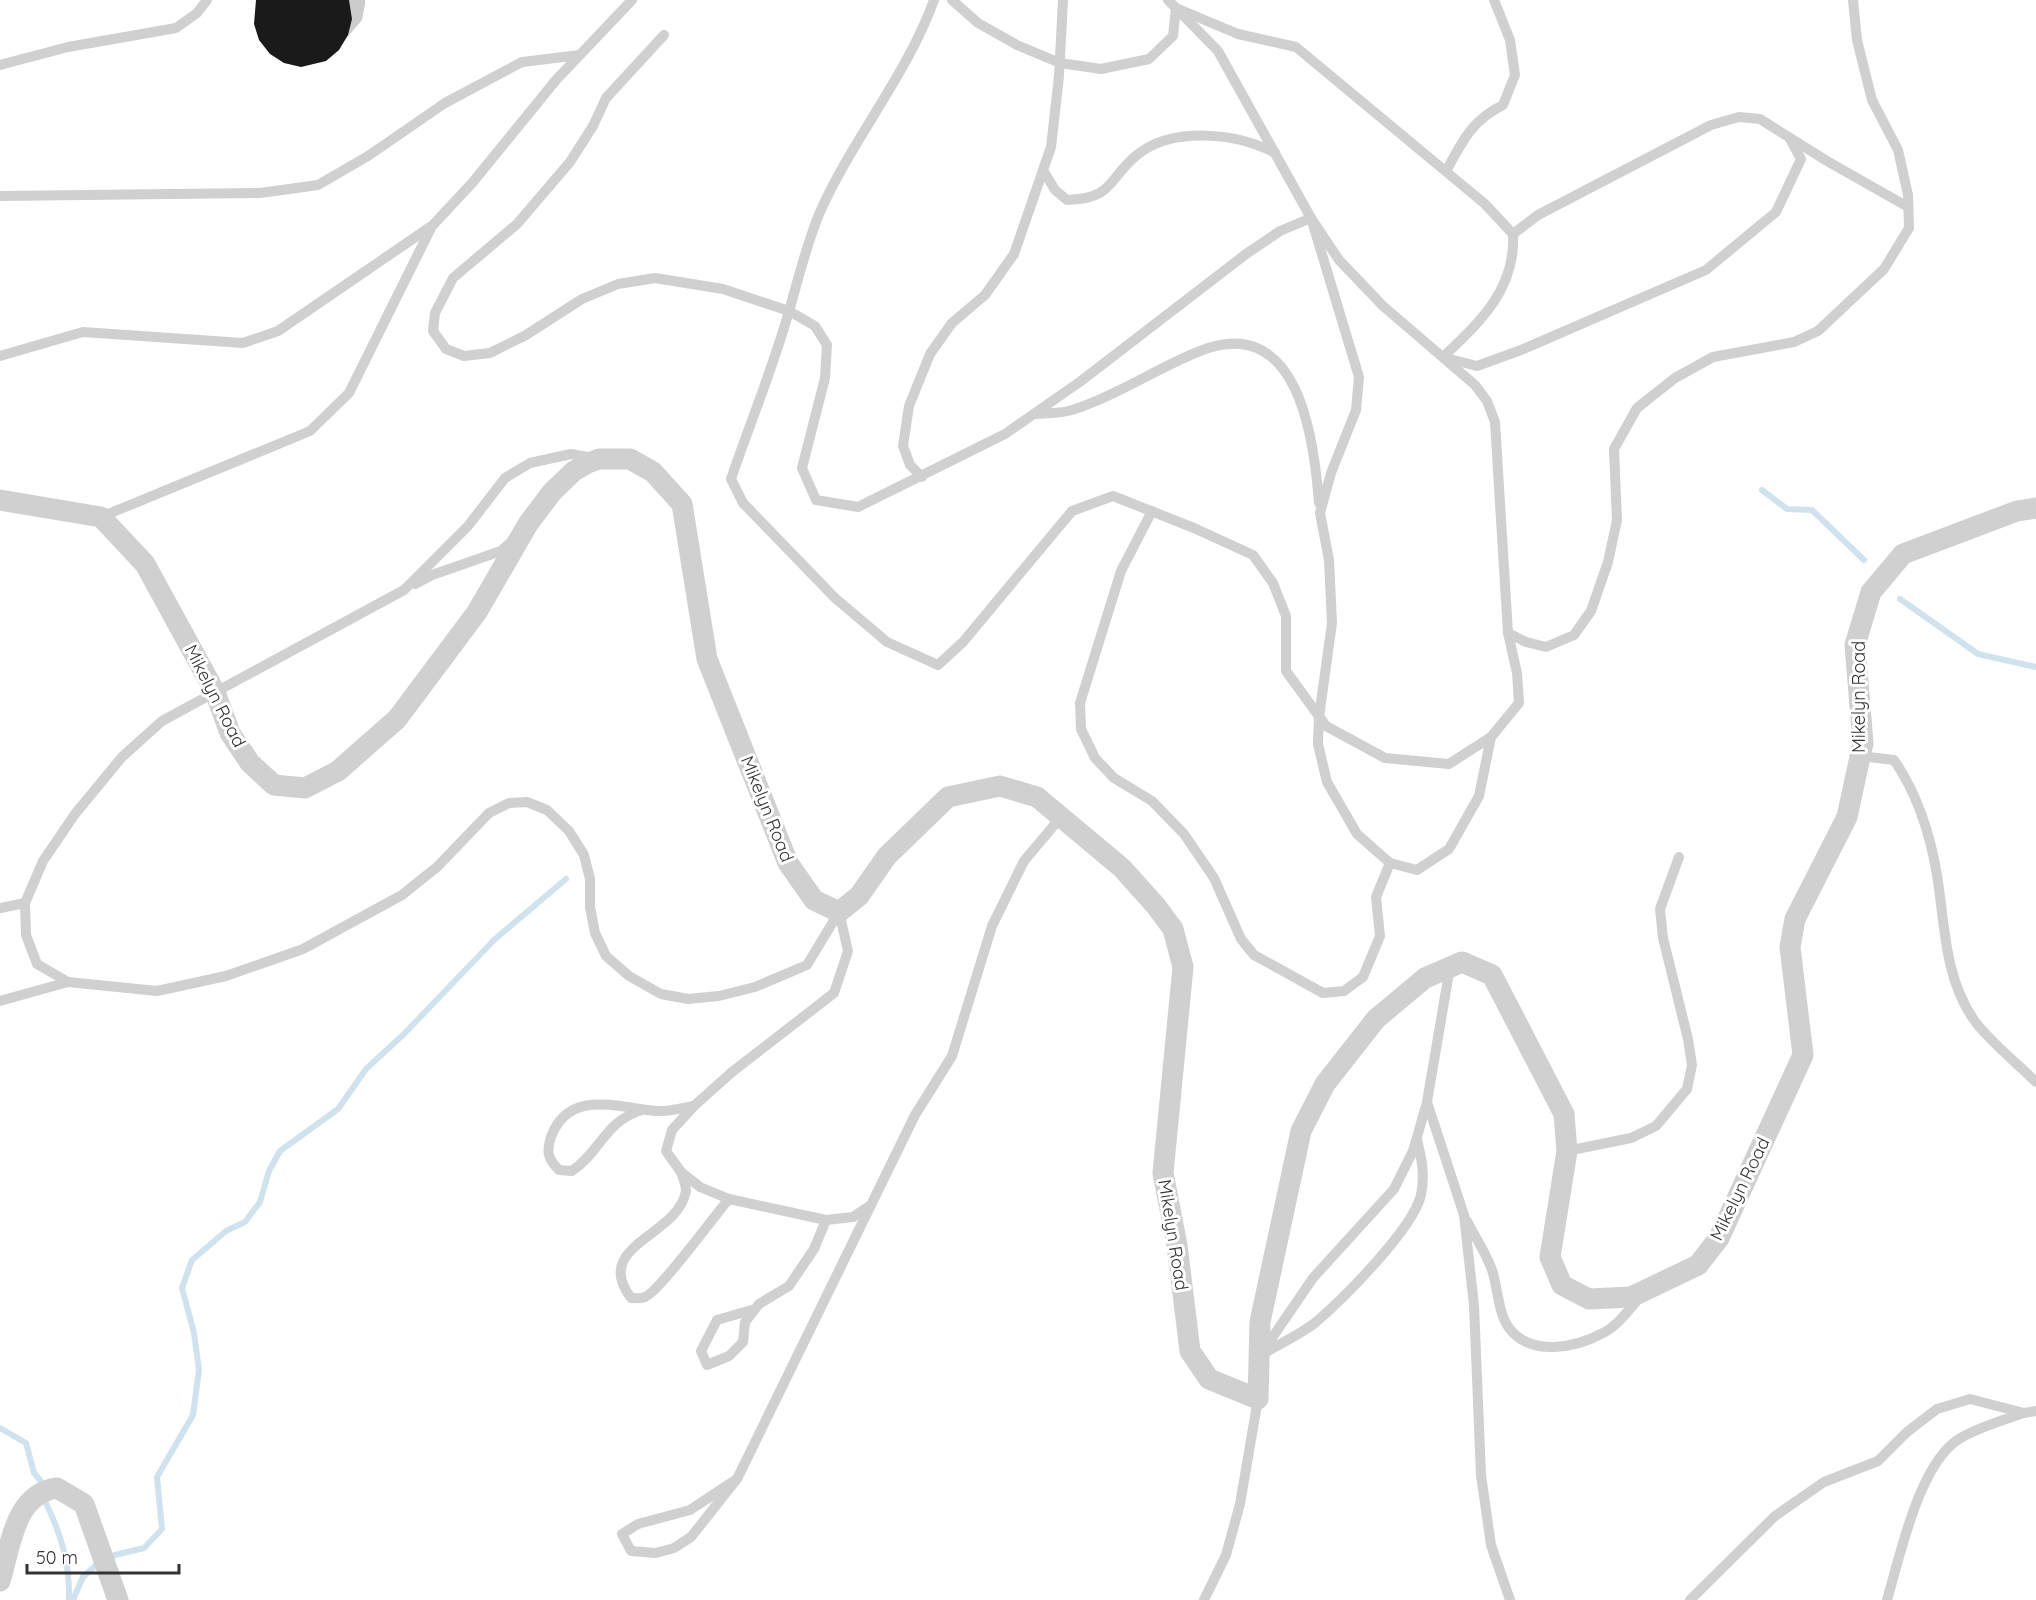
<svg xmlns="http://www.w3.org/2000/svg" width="2036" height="1600" viewBox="0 0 2036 1600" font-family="Quicksand,sans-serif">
<rect width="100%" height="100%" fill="#fff"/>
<polygon fill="#0003" points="259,0 365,0 365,4 362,20 332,55"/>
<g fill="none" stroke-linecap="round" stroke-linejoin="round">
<g stroke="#cfe2ee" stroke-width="6">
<polyline points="1762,490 1787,509 1812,510 1864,560"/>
<polyline points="1900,599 1978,654 2036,667"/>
<polyline points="0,1428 26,1443 34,1473 40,1480"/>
<path d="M 45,1501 C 61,1534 70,1563 69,1600"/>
<polyline points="73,1600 83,1577 96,1565 115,1555 144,1548 162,1529 157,1477 193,1415 199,1370 194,1333 182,1288 192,1260 226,1231 245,1222 260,1202 269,1171 280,1151 338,1109 366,1069 404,1034 495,939 566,879"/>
</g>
</g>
<polygon fill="#1a1a1a" points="256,0 349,0 352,19 348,35 339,50 326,61 301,67 284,63 270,54 259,40 254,24"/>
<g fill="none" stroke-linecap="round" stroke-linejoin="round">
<g stroke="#d0d0d0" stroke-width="10">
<path d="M 934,0 C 907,75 853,138 820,212 C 806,245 799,277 789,311 C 773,368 750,423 731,479 L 743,503 L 835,598 L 887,642 L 938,665 L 963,642 L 1072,511 L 1113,496 L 1194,528 L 1253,555 L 1273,583 L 1286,616 L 1286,671 L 1326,726 L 1385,758 L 1449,764 L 1491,737 L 1519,703 L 1517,673 L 1508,633 L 1495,422 L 1487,401 L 1475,385 L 1383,306 L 1339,260 L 1311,218 L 1218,51 L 1168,0"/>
<path d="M 952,0 L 978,23 L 1017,45 L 1060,63 L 1101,69 L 1149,59 L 1173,36 L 1176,8 L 1238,34 L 1296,47 L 1485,204 L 1513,234 C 1516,289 1480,322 1443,357"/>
<polyline points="664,35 606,98 593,126 570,162 517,224 453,278 435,313 433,331 446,349 464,356 490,353 526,335 582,299 618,284 655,278 723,289 789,311 815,326 827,345 825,378 802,468 816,500 858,507 1005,434 1081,381 1246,254 1280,231 1311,218 1359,377 1356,410 1331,473 1320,513 1329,560 1332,623 1319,717 1318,744 1327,782 1357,834 1390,863 1417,870 1449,849 1479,796 1491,737"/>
<polyline points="0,65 68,47 176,28 197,13 207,0"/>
<path d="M 1043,170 L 1055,190 L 1067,200 C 1114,199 1108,178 1137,155 C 1173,126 1237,133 1275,153"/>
<path d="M 1446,171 C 1463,141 1471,121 1503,105 L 1515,75 L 1510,40 L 1494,0"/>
<polyline points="0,196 260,193 318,185 368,156 445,103 522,62 580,55"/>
<polyline points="1513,234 1538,215 1711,125 1739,117 1760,119 1827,161 1908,207"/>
<polyline points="0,356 83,332 243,343 278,331 433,225 473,182 556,80 632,0"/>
<polyline points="1446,358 1477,366 1521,350 1706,270 1776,212 1801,159 1789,137"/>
<path d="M 1034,414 C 1047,413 1063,414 1075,409 C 1118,395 1157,368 1200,351 C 1298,312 1314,437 1319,503"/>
<polyline points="593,458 571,454 530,463 505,478 468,526 404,590 162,721 122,757 75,814 43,861 25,903 26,935 37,964 68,982 157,991 226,976 303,949 402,895 437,867 489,813 509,803 527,802 547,810 569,831 584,855 590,879 590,907 595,933 606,956 629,976 661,994 688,999 719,996 755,987 807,965 839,912"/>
<polyline points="922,477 910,465 903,446 909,406 930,354 952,323 985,295 1014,254 1051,147 1059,76 1063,0"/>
<polyline points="1152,511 1121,571 1080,703 1081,729 1095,758 1114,778 1152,801 1184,834 1214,878 1241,939 1254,955 1323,993 1344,991 1363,977 1380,936 1376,897 1390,863"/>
<polyline points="101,517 310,431 349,393 431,228"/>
<polyline points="415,584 432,575 501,551 510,543"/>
<polyline points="1508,633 1526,642 1546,647 1574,635 1591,611 1608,562 1617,520 1614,449 1637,408 1675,378 1713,357 1794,342 1818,331 1884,269 1909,228 1908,195 1898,150 1872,100 1857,40 1853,0"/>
<path d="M 1860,756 L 1894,760 C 1918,795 1930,833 1937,875 C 1945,924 1944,977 1974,1020 C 1989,1041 2017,1063 2036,1082"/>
<polyline points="0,908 25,903"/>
<polyline points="839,912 848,951 834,993 732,1072 694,1106 672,1130 666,1151 681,1172 700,1187 729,1199 826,1220 853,1217 871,1205"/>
<polyline points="0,1001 68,982"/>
<polyline points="1427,1102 1464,1215 1474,1305 1481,1475 1491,1545 1510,1600"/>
<path d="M 642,1110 C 605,1121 601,1151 572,1171 L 559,1170 C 548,1159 546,1152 551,1137 C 569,1088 618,1108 657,1111 C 669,1112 682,1108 694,1106"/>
<polyline points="1567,1151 1631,1138 1656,1126 1687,1089 1692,1065 1688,1039 1663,938 1660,909 1679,857"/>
<path d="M 681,1172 C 683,1178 686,1185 686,1191 C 678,1237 591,1245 631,1298 C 634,1298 641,1299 645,1297 C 659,1292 714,1216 729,1199"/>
<path d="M 1467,1221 C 1475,1237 1486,1253 1492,1270 C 1498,1288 1498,1313 1509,1328 C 1531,1357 1575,1348 1603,1333 C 1617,1326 1629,1310 1639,1298"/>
<polyline points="755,1309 717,1320 701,1351 707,1365 729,1356 743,1342 745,1322 759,1304 789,1286 814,1249 826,1220"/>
<polyline points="1263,1351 1313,1278 1394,1189 1413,1151 1427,1102 1450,967"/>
<path d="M 1265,1353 C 1281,1343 1301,1334 1316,1322 C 1343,1299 1413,1229 1421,1195 C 1425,1176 1422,1159 1417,1140"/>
<polyline points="737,1479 690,1510 638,1524 622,1534 631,1551 656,1553 674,1548 691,1537 737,1479 915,1115 952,1056 992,926 1024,861 1061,817"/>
<polyline points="1204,1600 1226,1555 1240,1504 1258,1399"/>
<polyline points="1690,1600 1775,1516 1824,1482 1878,1461 1907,1432 1937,1409 1970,1399 2024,1413 2036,1411"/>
<path d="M 1887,1600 C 1900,1556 1919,1464 1959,1439 C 1978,1427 2002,1421 2023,1413"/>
</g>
<g stroke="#d0d0d0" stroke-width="21">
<polyline points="0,500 101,517 145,564 215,692 230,733 250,763 274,785 305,788 338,771 397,719 477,612 528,524 552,492 574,471 588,463 599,459 630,459 653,472 682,504 707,659 788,863 814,900 839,912 859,896 887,856 948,797 1000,786 1037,797 1122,868 1156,906 1173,929 1183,967 1163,1173 1177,1245 1190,1351 1209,1379 1258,1399 1260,1322 1301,1131 1325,1084 1376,1019 1425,978 1462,962 1492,975 1564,1114 1567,1151 1550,1257 1562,1285 1589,1299 1631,1297 1698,1265 1719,1238 1803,1055 1790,947 1795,919 1847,817 1863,743 1855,645 1871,592 1903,554 2017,511 2036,508"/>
<path d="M 0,1581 C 11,1546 14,1494 57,1488 L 84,1504 L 118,1600"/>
</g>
</g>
<g text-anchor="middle" stroke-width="6" stroke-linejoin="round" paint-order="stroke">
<g font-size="18" fill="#333" stroke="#fff">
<text transform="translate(215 696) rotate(63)" y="6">Mikelyn Road</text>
<text transform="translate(1859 697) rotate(-90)" y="6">Mikelyn Road</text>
<text transform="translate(767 809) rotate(68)" y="6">Mikelyn Road</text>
<text transform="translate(1740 1189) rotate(-64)" y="6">Mikelyn Road</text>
<text transform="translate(1173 1235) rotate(81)" y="6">Mikelyn Road</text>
</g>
</g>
<path d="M27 1564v9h152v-9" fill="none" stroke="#333333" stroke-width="3"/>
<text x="36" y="1564" font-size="18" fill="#333333" stroke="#ffffff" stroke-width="4.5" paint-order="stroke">50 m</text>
</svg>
